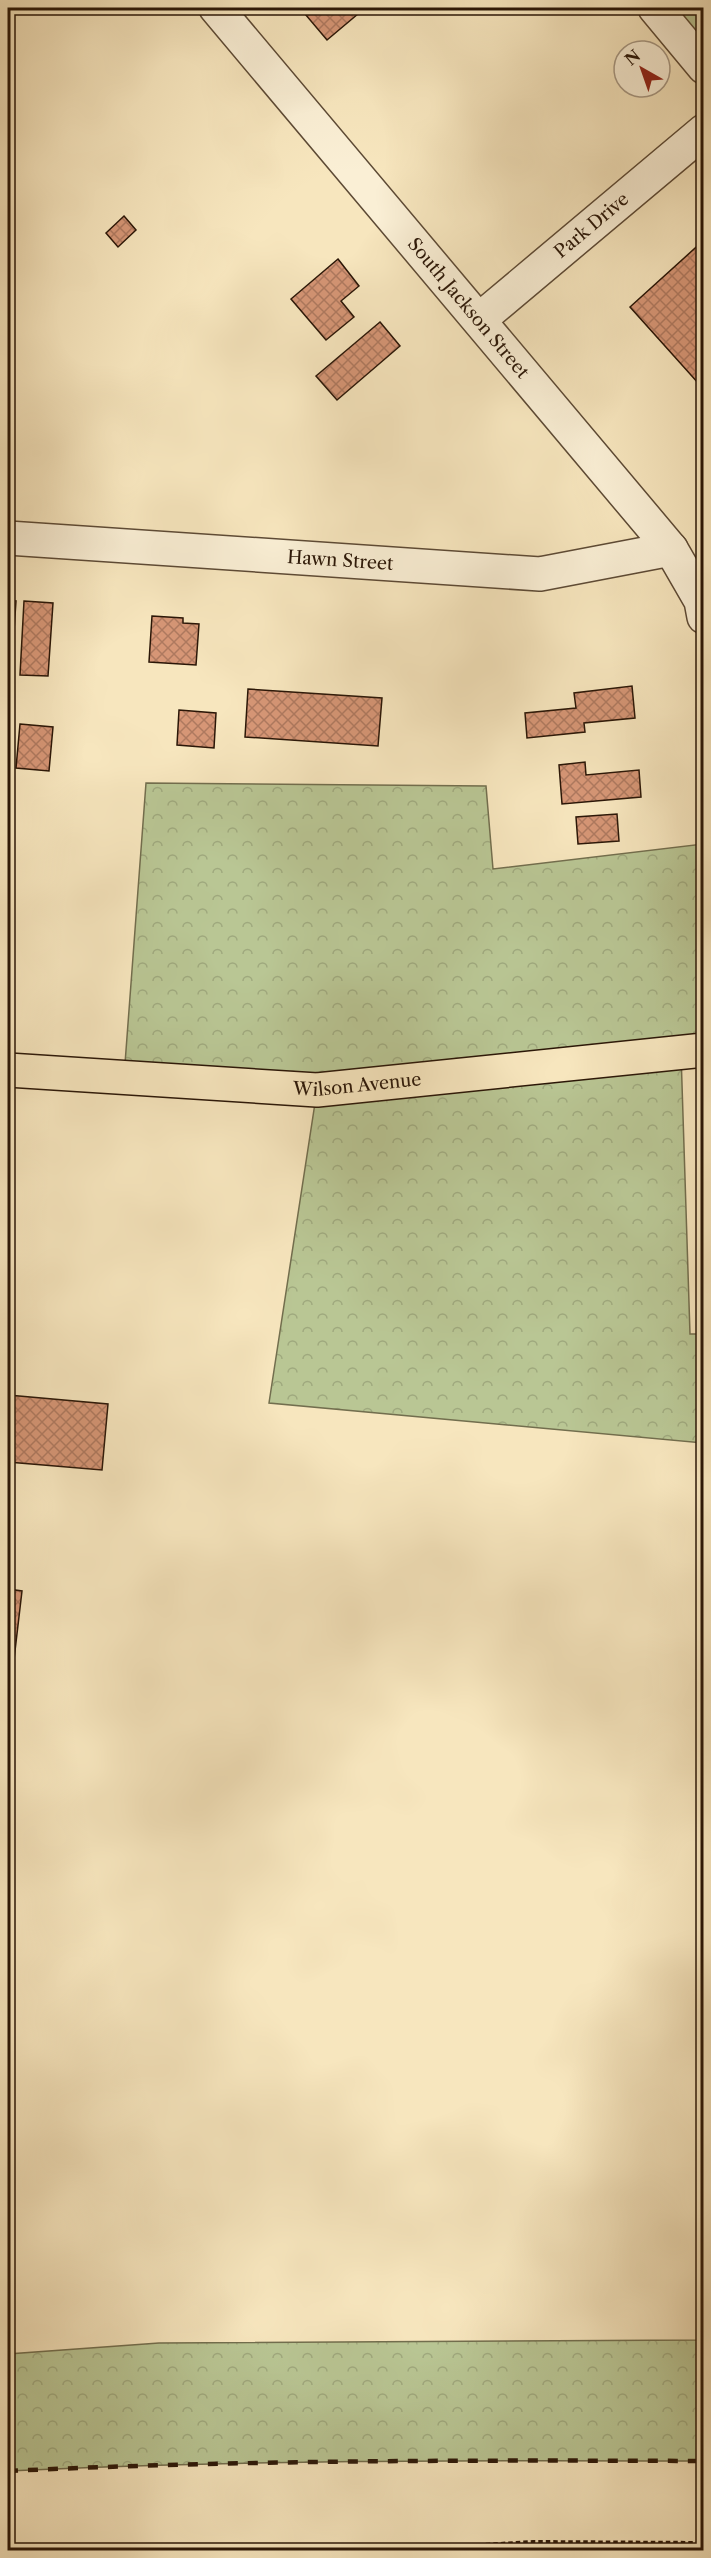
<svg xmlns="http://www.w3.org/2000/svg" width="711" height="2558" viewBox="0 0 711 2558" font-family="'Libre Caslon Text',serif">
<defs>
<pattern id="forest-crowns" width="20" height="18" patternUnits="userSpaceOnUse" patternTransform="scale(1.5)"><rect width="20" height="18" fill="#b9c694"/><path d="M2 6a3 3 0 1 1 6 0M12 15a3 3 0 1 1 6 0" fill="none" stroke="#9fa97e"/></pattern>
<pattern id="park-tufts" width="24" height="20" patternUnits="userSpaceOnUse" patternTransform="scale(1.5)"><rect width="24" height="20" fill="#b9c694"/><path d="M3 7l-1-3M5 7V3M7 7l1-3M15 17l-1-3M17 17v-4M19 17l1-3" fill="none" stroke="#9fa97e"/></pattern>
<pattern id="building-cross-hatch" width="8" height="8" patternUnits="userSpaceOnUse" patternTransform="scale(1.5)"><rect width="8" height="8" fill="#d69676"/><path d="M0 0l8 8M0 8l8-8" fill="none" stroke="#ae795f"/></pattern>
</defs>
<rect width="100%" height="100%" fill="#f7e6be"/>
<filter id="stains"><feTurbulence type="fractalNoise" baseFrequency=".00333" numOctaves="4"/><feColorMatrix values="0 0 0 0 .2 0 0 0 0 .09 0 0 0 0 .02 0 0 0 .5 -.17"/></filter>
<radialGradient id="worn" r=".72"><stop offset=".6" stop-color="#630" stop-opacity="0"/><stop offset="1" stop-color="#630" stop-opacity=".3"/></radialGradient>
<g fill="url(#forest-crowns)" stroke="#726e4e" stroke-width="1.5">
<polygon points="146,783 486,786 493,869 703,844 703,1050 681,1053 690,1334 703,1334 703,1443 269,1403 317,1090 124,1077"/>
<path d="M 703,2307 L 703,2461 C 471,2460 239,2460 8,2471 L 8,2354 L 159,2343 L 700,2340 Z"/>
</g>
<polygon fill="url(#park-tufts)" stroke="#726e4e" stroke-width="1.5" points="655,8 703,8 703,67"/>
<g fill="url(#building-cross-hatch)" stroke="#2a1607" stroke-width="1.5">
<polygon points="300,8 365,8 327,40"/>
<polygon points="124,216 136,230 118,247 106,233"/>
<polygon points="704,240 704,380 699,384 630,307"/>
<polygon points="338,259 359,286 341,301 354,317 326,340 291,299"/>
<polygon points="380,322 400,346 337,400 316,376"/>
<polygon points="8,600 16,601 11,675 8,675"/>
<polygon points="24,601 53,603 48,676 20,675"/>
<polygon points="152,616 183,618 183,623 199,624 196,665 149,662"/>
<polygon points="632,686 635,718 584,723 585,732 527,738 525,713 576,708 574,693"/>
<polygon points="248,689 382,698 378,746 245,737"/>
<polygon points="179,710 216,713 214,748 177,745"/>
<polygon points="20,724 53,727 49,771 16,768"/>
<polygon points="585,762 586,775 639,770 641,797 562,804 559,765"/>
<polygon points="617,814 619,841 578,844 576,817"/>
<polygon points="8,1395 108,1404 102,1470 8,1462"/>
<polygon points="8,1589 22,1591 13,1668 8,1668"/>
</g>
<g fill="none" stroke-linecap="round" stroke-linejoin="round">
<defs>
<g id="minor">
<path id="s1" d="M 216,8 L 671,549 L 701,601 L 704,617"/>
<polyline points="655,8 704,67"/>
<path id="s2" d="M 479,320 L 704,131"/>
<path id="s3" d="M 8,538 L 540,574 L 671,549"/>
</g>
<g id="major">
<path id="s4" d="M 8,1070 L 317,1090 L 704,1050"/>
</g>
</defs>
<use href="#minor" stroke="#5d4a35" stroke-width="36"/>
<use href="#major" stroke="#2a1607" stroke-width="36"/>
<polyline stroke="#2a1607" stroke-width="4" stroke-dasharray="4.5 3" stroke-linecap="butt" points="396,2550 533,2542 704,2543"/>
<use href="#minor" stroke="#faefd5" stroke-width="33"/>
<use href="#major" stroke="#f7e6be" stroke-width="33"/>
<path stroke="#2a1607" stroke-width="4.5" stroke-dasharray="10 10" stroke-linecap="butt" d="M 8,2471 C 239,2460 471,2460 704,2461"/>
</g>
<g text-anchor="middle" stroke-width="5" stroke-linejoin="round" paint-order="stroke">
<g font-size="18" fill="#2a1607" stroke="#faefd5">
<text dy="6" stroke="none"><textPath href="#s2" startOffset="147">Park Drive</textPath></text>
<text dy="6" stroke="none"><textPath href="#s1" startOffset="392">South Jackson Street</textPath></text>
<text dy="6" stroke="none"><textPath href="#s3" startOffset="333">Hawn Street</textPath></text>
<text dy="6" stroke="none"><textPath href="#s4" startOffset="350">Wilson Avenue</textPath></text>
</g>
</g>
<rect width="711" height="2558" fill="none" stroke="#f7e6be" stroke-width="30"/>
<rect x="9" y="9" width="693" height="2540" fill="none" stroke="#2a1607" stroke-width="3"/>
<rect x="15" y="15" width="681" height="2528" fill="none" stroke="#2a1607" stroke-width="1.5"/>
<g transform="translate(642 69) rotate(320)"><circle r="28" fill="#faefd5" stroke="#a79883" stroke-width="1.5"/>
<path d="M0-4.5L10 22L0 15L-10 22Z" fill="#8f2418"/>
<text y="-9" font-size="16" font-weight="bold" text-anchor="middle" fill="#2a1607">N</text>
</g>
<rect width="100%" height="100%" filter="url(#stains)"/>
<rect width="100%" height="100%" fill="url(#worn)"/>
</svg>
